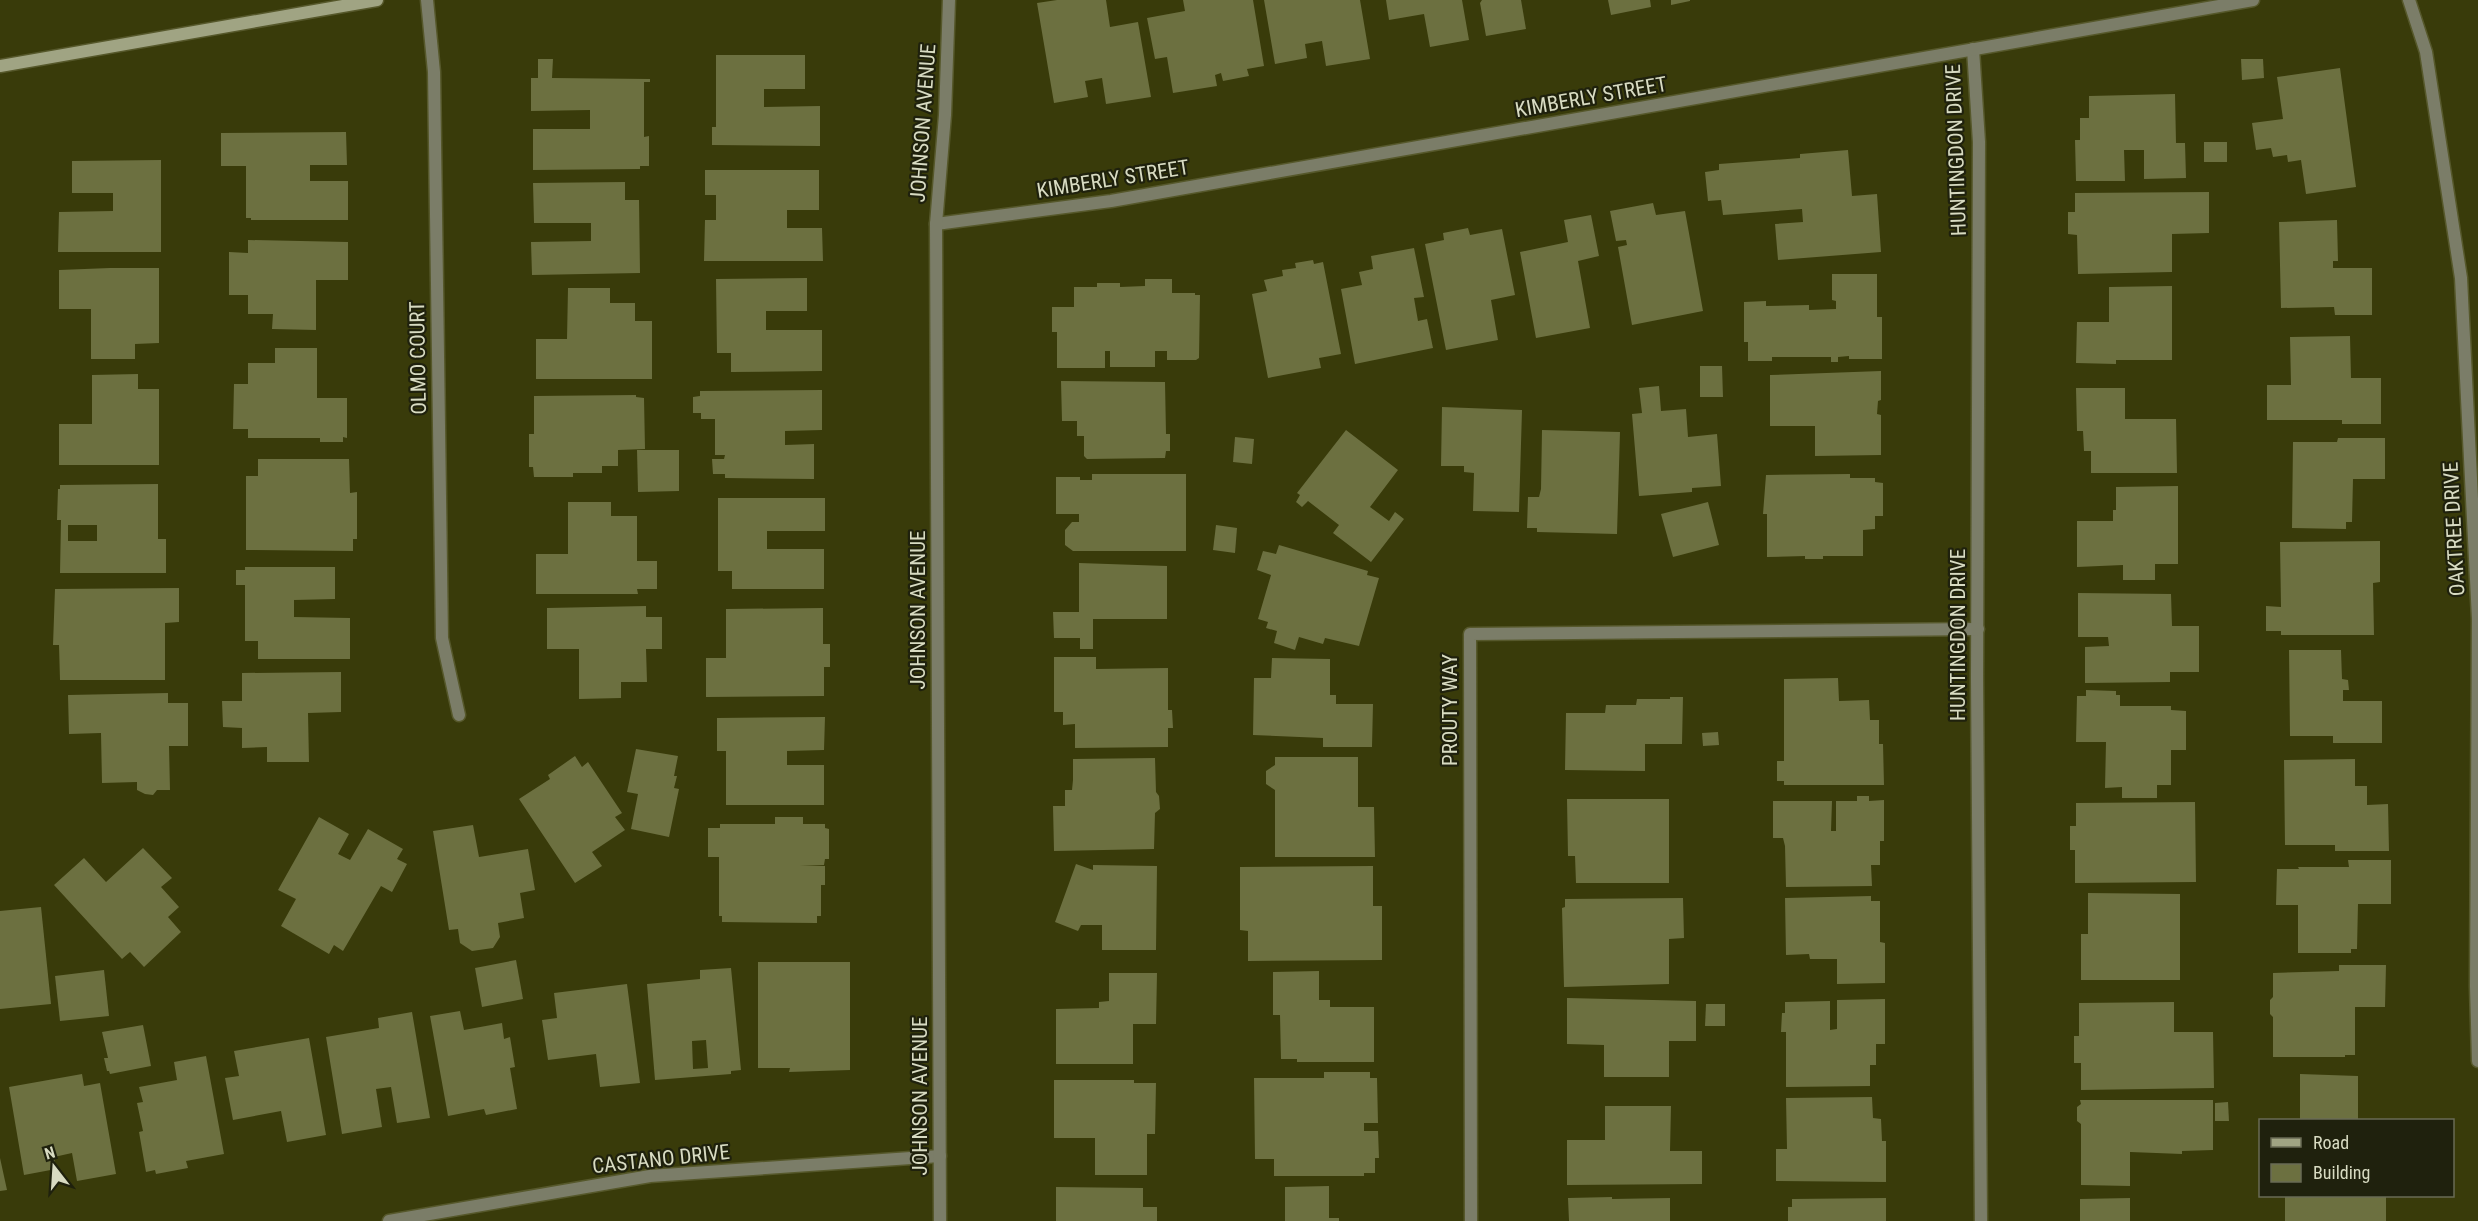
<svg xmlns="http://www.w3.org/2000/svg" width="2478" height="1221" viewBox="0 0 2478 1221" font-family="'Roboto Condensed',sans-serif">
<rect width="100%" height="100%" fill="#393b0a"/>
<g fill="#6c7040" fill-rule="evenodd">
<polygon points="1057,0 1106,0 1110,27 1138,22 1151,97 1106,104 1102,78 1085,81 1088,97 1054,103 1037,3"/>
<polygon points="1183,0 1253,0 1264,66 1247,69 1249,76 1223,81 1221,73 1215,75 1217,86 1173,93 1167,57 1155,59 1147,18 1185,11"/>
<polygon points="1264,0 1360,0 1370,59 1326,66 1322,41 1305,44 1307,58 1275,64"/>
<polygon points="1386,0 1462,0 1469,40 1430,47 1424,14 1389,20"/>
<polygon points="1482,0 1521,0 1526,29 1486,36 1480,3"/>
<polygon points="1608,0 1650,0 1651,7 1611,15"/>
<polygon points="1671,0 1690,0 1690,1 1671,5"/>
<polygon points="716,55 805,55 805,89 764,89 764,107 820,106 820,146 712,145 712,127 716,127"/>
<polygon points="538,59 553,59 552,78 650,79 650,82 644,82 644,137 649,136 649,166 640,166 640,169 533,170 533,129 590,129 590,110 531,111 531,78 538,78"/>
<polygon points="2241,59 2263,59 2264,78 2242,80"/>
<polygon points="2340,68 2356,187 2306,194 2301,160 2288,162 2287,155 2273,157 2271,148 2256,150 2252,123 2283,119 2277,77"/>
<polygon points="2175,94 2176,143 2185,143 2186,178 2144,179 2144,150 2124,150 2125,181 2076,181 2075,140 2080,140 2080,118 2089,118 2089,96"/>
<polygon points="346,132 347,165 310,165 310,181 348,181 348,220 251,220 251,218 246,218 246,166 221,166 221,133"/>
<rect x="2204" y="142" width="23" height="20"/>
<polygon points="1848,150 1852,196 1877,194 1881,252 1778,260 1775,224 1803,222 1802,209 1723,215 1721,200 1708,201 1705,172 1719,170 1719,164 1800,158 1800,154"/>
<polygon points="161,160 161,252 58,252 59,212 113,211 113,193 72,193 72,161"/>
<polygon points="705,170 819,170 819,210 787,210 787,228 822,228 823,261 704,261 705,220 716,220 716,195 705,195"/>
<polygon points="625,182 625,200 639,200 640,273 532,275 531,242 591,241 591,223 534,223 533,183"/>
<polygon points="2209,192 2209,233 2172,234 2172,272 2078,274 2077,235 2068,234 2068,212 2075,212 2075,193"/>
<polygon points="1653,203 1656,215 1685,211 1703,311 1632,325 1618,247 1627,245 1626,240 1616,241 1610,211"/>
<polygon points="1591,215 1599,256 1578,261 1590,328 1536,338 1520,252 1568,242 1564,220"/>
<polygon points="2337,220 2338,261 2333,261 2333,268 2372,268 2372,315 2335,315 2334,307 2281,308 2279,222"/>
<polygon points="1468,228 1470,235 1502,229 1515,295 1491,300 1498,340 1446,350 1425,244 1444,240 1443,233"/>
<polygon points="248,240 348,242 348,280 316,280 316,330 272,329 273,314 248,314 248,295 229,295 229,252 248,253"/>
<polygon points="1414,248 1424,297 1414,298 1418,321 1427,319 1433,348 1355,364 1341,289 1362,285 1359,272 1373,269 1371,256"/>
<polygon points="1313,260 1314,264 1323,262 1341,354 1319,358 1321,368 1268,378 1252,294 1267,291 1264,280 1283,276 1282,270 1296,268 1295,263"/>
<polygon points="110,268 159,268 159,343 135,344 135,359 91,359 91,309 59,309 59,270"/>
<polygon points="1832,274 1877,274 1877,317 1882,317 1882,359 1849,359 1849,356 1838,357 1838,362 1831,362 1831,357 1772,357 1772,361 1748,361 1748,342 1744,342 1744,302 1766,301 1766,306 1809,305 1809,310 1836,309 1836,301 1832,300"/>
<polygon points="807,278 807,311 766,311 766,330 822,330 822,371 731,372 731,353 717,353 716,279"/>
<polygon points="1145,279 1172,279 1172,293 1195,293 1195,295 1200,295 1199,358 1196,360 1167,360 1167,351 1155,351 1155,367 1110,367 1110,351 1105,351 1105,368 1057,368 1057,332 1052,332 1052,307 1074,307 1074,287 1097,287 1097,283 1120,283 1120,287 1145,286"/>
<polygon points="2172,286 2172,360 2116,360 2116,364 2076,363 2077,322 2109,322 2109,287"/>
<polygon points="568,288 610,288 610,303 635,303 635,321 652,321 652,379 536,379 536,339 567,339"/>
<polygon points="2350,336 2351,378 2381,378 2381,424 2342,424 2342,420 2267,420 2267,385 2291,385 2290,337"/>
<polygon points="275,348 317,348 317,398 347,398 347,438 343,437 343,442 320,442 320,438 248,438 248,429 233,429 234,384 248,384 248,363 275,363"/>
<polygon points="1700,366 1722,366 1723,397 1700,397"/>
<polygon points="1881,371 1881,400 1878,401 1877,414 1881,415 1881,455 1815,456 1815,426 1770,426 1770,375"/>
<polygon points="138,374 138,389 159,389 159,465 59,465 59,424 92,424 92,375"/>
<polygon points="1061,381 1165,382 1166,434 1170,434 1170,451 1166,451 1165,458 1087,459 1084,456 1084,436 1077,436 1077,421 1062,421"/>
<polygon points="1659,386 1661,411 1686,409 1688,437 1717,434 1721,486 1692,488 1692,492 1639,496 1632,414 1642,413 1639,388"/>
<polygon points="2076,388 2125,388 2125,419 2176,419 2177,473 2091,473 2091,451 2084,451 2083,431 2077,431"/>
<polygon points="822,390 822,430 785,431 785,445 814,444 814,479 725,478 725,474 713,474 712,459 724,459 725,455 715,455 715,419 701,419 701,413 693,413 693,397 700,396 700,391"/>
<polygon points="636,395 636,397 644,398 645,449 618,450 618,466 602,466 602,473 573,473 573,477 534,477 533,467 529,467 529,434 534,434 534,396"/>
<polygon points="1442,407 1522,410 1519,512 1473,511 1474,473 1464,472 1464,466 1441,466"/>
<polygon points="1346,430 1398,470 1370,507 1389,521 1395,512 1404,519 1371,562 1333,533 1339,525 1308,501 1302,507 1296,502 1300,495 1297,493"/>
<polygon points="1542,430 1620,432 1617,534 1537,532 1537,528 1527,528 1528,497 1539,497 1541,489"/>
<polygon points="1235,437 1254,439 1252,464 1233,462"/>
<polygon points="2338,438 2385,438 2385,479 2353,479 2352,522 2346,522 2346,529 2292,528 2293,442 2337,442"/>
<polygon points="637,450 679,450 679,491 638,492"/>
<polygon points="258,459 349,459 350,493 357,492 357,539 353,539 353,551 246,550 246,476 258,476"/>
<polygon points="1092,474 1186,474 1186,551 1073,551 1065,545 1065,530 1072,522 1079,522 1079,514 1056,514 1056,477 1080,477 1080,480 1092,480"/>
<polygon points="1850,474 1850,478 1875,478 1875,482 1883,483 1883,516 1875,516 1875,529 1863,530 1863,556 1823,556 1823,559 1805,559 1805,556 1767,557 1767,514 1763,514 1766,475"/>
<path d="M 158,484 L 158,539 L 166,539 L 166,573 L 60,573 L 61,520 L 57,520 L 58,489 L 60,489 L 60,485 ZM 68,525 L 97,525 L 97,541 L 68,541 Z"/>
<polygon points="2178,486 2178,564 2155,564 2155,580 2123,580 2123,565 2077,567 2077,521 2113,521 2113,510 2116,510 2116,487"/>
<polygon points="718,498 825,498 825,531 767,531 767,549 824,549 824,589 732,589 732,571 718,571"/>
<polygon points="568,502 611,502 611,516 637,516 637,561 657,561 657,589 637,589 638,594 536,594 536,554 568,554"/>
<polygon points="1708,502 1719,545 1673,557 1661,514"/>
<polygon points="1216,525 1237,528 1235,553 1213,550"/>
<polygon points="2380,541 2380,582 2373,583 2374,635 2281,635 2281,631 2266,631 2266,606 2281,607 2280,542"/>
<polygon points="1279,545 1368,571 1367,575 1379,578 1359,646 1325,638 1323,644 1299,637 1295,650 1274,643 1277,631 1266,628 1268,622 1258,619 1271,575 1257,570 1263,551 1276,554"/>
<polygon points="1079,563 1167,566 1167,619 1093,619 1093,649 1080,649 1080,638 1054,638 1053,612 1079,612"/>
<polygon points="245,567 335,567 335,599 294,600 294,617 350,618 350,659 258,659 258,641 245,641 245,585 236,585 236,570 245,570"/>
<polygon points="179,588 179,622 165,623 165,680 60,680 59,645 53,645 55,589"/>
<polygon points="2078,593 2171,594 2172,626 2199,626 2199,672 2170,672 2170,682 2085,683 2085,647 2109,646 2108,637 2078,637"/>
<polygon points="646,606 646,617 662,617 662,649 646,649 647,682 621,682 621,698 579,699 579,649 547,649 547,608"/>
<polygon points="823,608 823,644 830,644 830,667 824,667 824,696 706,697 706,658 726,658 726,609"/>
<polygon points="2289,650 2341,650 2342,679 2348,680 2349,690 2343,690 2343,701 2382,701 2382,743 2333,743 2333,736 2290,736"/>
<polygon points="1054,657 1096,657 1096,669 1168,668 1168,710 1172,710 1173,728 1168,728 1168,747 1075,748 1075,724 1063,725 1063,712 1054,712"/>
<polygon points="1272,658 1330,659 1330,695 1336,695 1336,704 1373,704 1372,747 1323,747 1323,738 1253,735 1254,678 1271,678"/>
<polygon points="341,672 341,712 308,713 309,762 267,762 267,747 242,748 242,728 223,727 222,701 242,701 242,673"/>
<polygon points="1838,678 1839,701 1869,700 1870,720 1879,720 1879,744 1883,744 1884,785 1784,785 1784,781 1777,781 1777,761 1784,761 1784,679"/>
<polygon points="2086,690 2116,691 2116,695 2120,695 2120,706 2171,706 2171,710 2186,711 2186,750 2171,750 2171,785 2157,785 2157,798 2122,798 2122,787 2105,788 2106,742 2076,742 2077,696 2086,696"/>
<polygon points="168,693 168,703 188,703 188,746 169,746 170,790 157,790 153,795 145,794 137,790 137,782 102,783 101,733 69,734 68,695"/>
<polygon points="1670,697 1683,697 1682,744 1645,744 1645,771 1565,770 1566,713 1605,713 1606,705 1636,705 1637,699 1670,699"/>
<polygon points="825,717 824,750 787,751 787,765 824,765 824,805 726,805 726,751 717,751 717,718"/>
<polygon points="1718,732 1719,745 1703,746 1702,733"/>
<polygon points="636,749 678,756 674,776 677,776 674,788 679,789 669,837 631,829 638,794 627,792"/>
<polygon points="575,756 582,767 588,762 622,813 615,817 625,830 592,852 602,866 575,883 519,799 550,779 548,775"/>
<polygon points="1275,757 1358,757 1358,807 1374,807 1375,857 1275,857 1275,790 1266,784 1266,771 1275,765"/>
<polygon points="1155,758 1156,792 1159,796 1160,809 1155,813 1154,849 1054,851 1053,806 1065,806 1065,790 1072,790 1073,780 1073,759"/>
<polygon points="2355,759 2355,786 2367,786 2367,805 2388,804 2389,851 2335,851 2335,845 2285,845 2284,760"/>
<polygon points="1857,796 1869,796 1869,801 1884,800 1884,841 1880,841 1880,865 1871,865 1872,886 1786,887 1785,846 1783,838 1773,838 1773,801 1832,801 1831,831 1836,831 1836,801 1857,801"/>
<polygon points="1567,799 1669,799 1669,883 1576,883 1575,856 1568,856"/>
<polygon points="2195,802 2196,882 2075,883 2075,850 2070,850 2070,826 2076,826 2076,803"/>
<polygon points="319,817 349,834 338,854 350,860 368,829 403,849 397,859 407,864 392,892 381,886 343,951 334,945 329,954 281,926 296,899 278,890"/>
<polygon points="775,817 803,817 803,824 825,824 825,828 829,829 829,859 825,859 824,865 800,865 825,866 825,885 821,885 821,916 817,916 817,923 722,922 722,916 719,916 719,857 708,857 708,828 720,828 720,824 775,824"/>
<polygon points="473,825 479,857 528,849 535,890 520,893 524,918 498,923 500,937 493,948 472,951 460,943 458,929 449,930 433,831"/>
<polygon points="143,848 172,878 161,887 179,907 168,917 181,932 144,967 130,952 122,959 54,885 84,858 106,882"/>
<polygon points="2348,860 2391,860 2391,904 2358,904 2357,949 2351,949 2351,953 2298,953 2298,905 2276,905 2277,869 2299,869 2298,867 2349,867"/>
<polygon points="1076,864 1093,870 1093,865 1157,866 1156,950 1102,950 1102,925 1081,925 1078,931 1055,922"/>
<polygon points="1373,866 1373,906 1382,906 1382,960 1248,961 1248,931 1240,930 1240,867"/>
<polygon points="2088,893 2180,894 2180,980 2081,980 2081,934 2088,934"/>
<polygon points="1871,896 1871,901 1880,901 1880,942 1885,943 1885,983 1837,984 1837,959 1810,959 1809,954 1786,955 1785,898"/>
<polygon points="1683,898 1684,938 1669,939 1669,984 1564,987 1562,908 1565,907 1565,899"/>
<polygon points="41,907 51,1004 0,1009 0,911"/>
<polygon points="516,960 523,999 482,1007 475,968"/>
<polygon points="758,962 850,962 850,1070 789,1072 790,1068 758,1068"/>
<polygon points="2339,965 2386,965 2385,1007 2355,1007 2355,1055 2345,1055 2345,1057 2273,1057 2273,1017 2270,1014 2270,1000 2273,997 2273,973 2339,971"/>
<path d="M 731,968 L 741,1070 L 731,1071 L 731,1074 L 655,1080 L 647,984 L 700,979 L 700,970 ZM 706,1040 L 708,1068 L 693,1069 L 692,1041 Z"/>
<polygon points="104,970 109,1016 60,1021 55,976"/>
<polygon points="1319,971 1319,1000 1330,1000 1330,1007 1374,1007 1374,1062 1297,1062 1297,1059 1281,1059 1280,1015 1273,1015 1273,972"/>
<polygon points="1109,973 1157,973 1156,1024 1133,1024 1133,1064 1056,1064 1056,1009 1099,1008 1099,1002 1109,1001"/>
<polygon points="627,984 640,1083 600,1087 596,1054 548,1060 542,1020 557,1018 554,993"/>
<polygon points="1567,998 1696,1001 1696,1041 1669,1041 1669,1077 1604,1077 1604,1045 1567,1044"/>
<polygon points="1885,999 1885,1044 1876,1044 1876,1065 1870,1065 1870,1086 1786,1087 1786,1032 1781,1032 1782,1013 1785,1013 1785,1002 1830,1001 1830,1030 1837,1029 1837,1000"/>
<polygon points="2174,1002 2174,1032 2213,1032 2214,1088 2081,1090 2081,1063 2074,1063 2074,1036 2079,1036 2079,1003"/>
<polygon points="1706,1004 1725,1004 1725,1026 1705,1026"/>
<polygon points="460,1011 464,1030 502,1023 504,1039 510,1037 515,1067 510,1068 517,1109 486,1115 484,1109 448,1116 430,1016"/>
<polygon points="412,1012 430,1118 397,1123 391,1087 376,1089 382,1127 342,1134 326,1037 379,1028 378,1018"/>
<polygon points="143,1025 151,1066 110,1074 109,1071 107,1071 104,1058 108,1058 102,1032"/>
<polygon points="309,1038 326,1135 287,1142 281,1111 233,1120 225,1078 239,1076 234,1051"/>
<polygon points="206,1056 224,1154 186,1161 188,1168 156,1174 155,1170 146,1172 139,1132 143,1131 137,1103 143,1102 139,1087 177,1080 174,1062"/>
<polygon points="1324,1072 1370,1072 1370,1078 1377,1078 1378,1123 1364,1123 1364,1131 1378,1131 1379,1158 1375,1158 1375,1173 1364,1173 1364,1176 1274,1176 1274,1159 1255,1159 1254,1078 1324,1078"/>
<polygon points="82,1074 84,1086 100,1083 116,1174 77,1181 72,1153 54,1157 56,1169 24,1175 9,1087"/>
<polygon points="2300,1074 2358,1076 2358,1120 2300,1120"/>
<polygon points="1054,1080 1134,1080 1134,1083 1156,1083 1155,1134 1147,1134 1147,1175 1095,1175 1095,1138 1054,1138"/>
<polygon points="1872,1097 1873,1118 1881,1119 1882,1141 1886,1141 1886,1182 1776,1181 1776,1149 1787,1149 1786,1098"/>
<polygon points="2080,1100 2213,1100 2213,1150 2182,1151 2182,1154 2130,1152 2130,1186 2081,1185 2081,1124 2077,1121 2077,1107 2081,1104"/>
<polygon points="2228,1102 2229,1121 2215,1121 2215,1103"/>
<polygon points="1605,1106 1671,1106 1670,1151 1702,1151 1702,1184 1567,1185 1567,1140 1605,1140"/>
<polygon points="0,1158 7,1190 0,1191"/>
<polygon points="1329,1186 1329,1218 1339,1218 1339,1221 1285,1221 1285,1187"/>
<polygon points="1056,1187 1143,1188 1143,1207 1157,1207 1157,1221 1056,1221"/>
<rect x="2285" y="1196" width="101" height="25"/>
<polygon points="1612,1197 1612,1199 1670,1198 1670,1221 1569,1221 1568,1198"/>
<polygon points="1886,1198 1886,1221 1788,1221 1788,1207 1792,1207 1792,1199"/>
<polygon points="2130,1198 2130,1221 2080,1221 2080,1199"/>
</g>
<g fill="none" stroke-linecap="round" stroke-linejoin="round">
<defs>
<g id="minor">
<polyline points="427,0 434,72 442,638 459,715"/>
<polyline points="2409,0 2426,52 2461,278 2478,619 2476,986 2478,1061"/>
<polyline points="1973,49 1979,142 1977,678 1981,1221"/>
<polyline points="936,224 1111,201 2253,0"/>
<polyline points="389,1221 650,1176 940,1156"/>
<polyline points="1471,1221 1470,634 1978,629"/>
</g>
<polyline id="tertiary" points="940,1221 936,224 945,115 949,0"/>
<polyline id="secondary" points="0,66 377,0"/>
</defs>
<use href="#minor" stroke="#56582b" stroke-width="15"/>
<use href="#tertiary" stroke="#56582b" stroke-width="15"/>
<use href="#secondary" stroke="#56582b" stroke-width="15"/>
<use href="#minor" stroke="#7b7d68" stroke-width="12"/>
<use href="#tertiary" stroke="#7b7d68" stroke-width="12"/>
<use href="#secondary" stroke="#a0a483" stroke-width="12"/>
</g>
<g text-anchor="middle" stroke-width="4.5" stroke-linejoin="round" paint-order="stroke">
<g font-size="21" fill="#d8dbc2" stroke="#1f210d">
<text transform="translate(1591 97) rotate(-10)" y="7">KIMBERLY STREET</text>
<text transform="translate(923 123) rotate(-86)" y="7">JOHNSON AVENUE</text>
<text transform="translate(1956 150) rotate(-92)" y="7">HUNTINGDON DRIVE</text>
<text transform="translate(1113 179) rotate(-9)" y="7">KIMBERLY STREET</text>
<text transform="translate(418 358) rotate(-91)" y="7">OLMO COURT</text>
<text transform="translate(2454 529) rotate(-93)" y="7">OAKTREE DRIVE</text>
<text transform="translate(918 610) rotate(-90)" y="7">JOHNSON AVENUE</text>
<text transform="translate(1958 635) rotate(-90)" y="7">HUNTINGDON DRIVE</text>
<text transform="translate(1450 710) rotate(-90)" y="7">PROUTY WAY</text>
<text transform="translate(920 1096) rotate(-90)" y="7">JOHNSON AVENUE</text>
<text transform="translate(661 1159) rotate(-6)" y="7">CASTANO DRIVE</text>
</g>
</g>
<rect x="2259" y="1119" width="195" height="78" fill="#1f210d" stroke="#696b55" stroke-width="1.5"/>
<rect x="2271" y="1138" width="30" height="9" fill="#a0a483" stroke="#696b55" stroke-width="1.5"/>
<text x="2313" y="1149" font-size="18" fill="#d8dbc2">Road</text>
<rect x="2271" y="1164" width="30" height="18" fill="#6c7040" stroke="#696b55" stroke-width="1.5"/>
<text x="2313" y="1179" font-size="18" fill="#d8dbc2">Building</text>
<g transform="translate(54 1167) rotate(343)" stroke="#1f210d" stroke-width="4.5" paint-order="stroke">
<path d="M0-4.5L10 22L0 15L-10 22Z" fill="#d8dbc2"/>
<text y="-9" font-size="16" font-weight="bold" text-anchor="middle" fill="#d8dbc2">N</text>
</g>
</svg>
